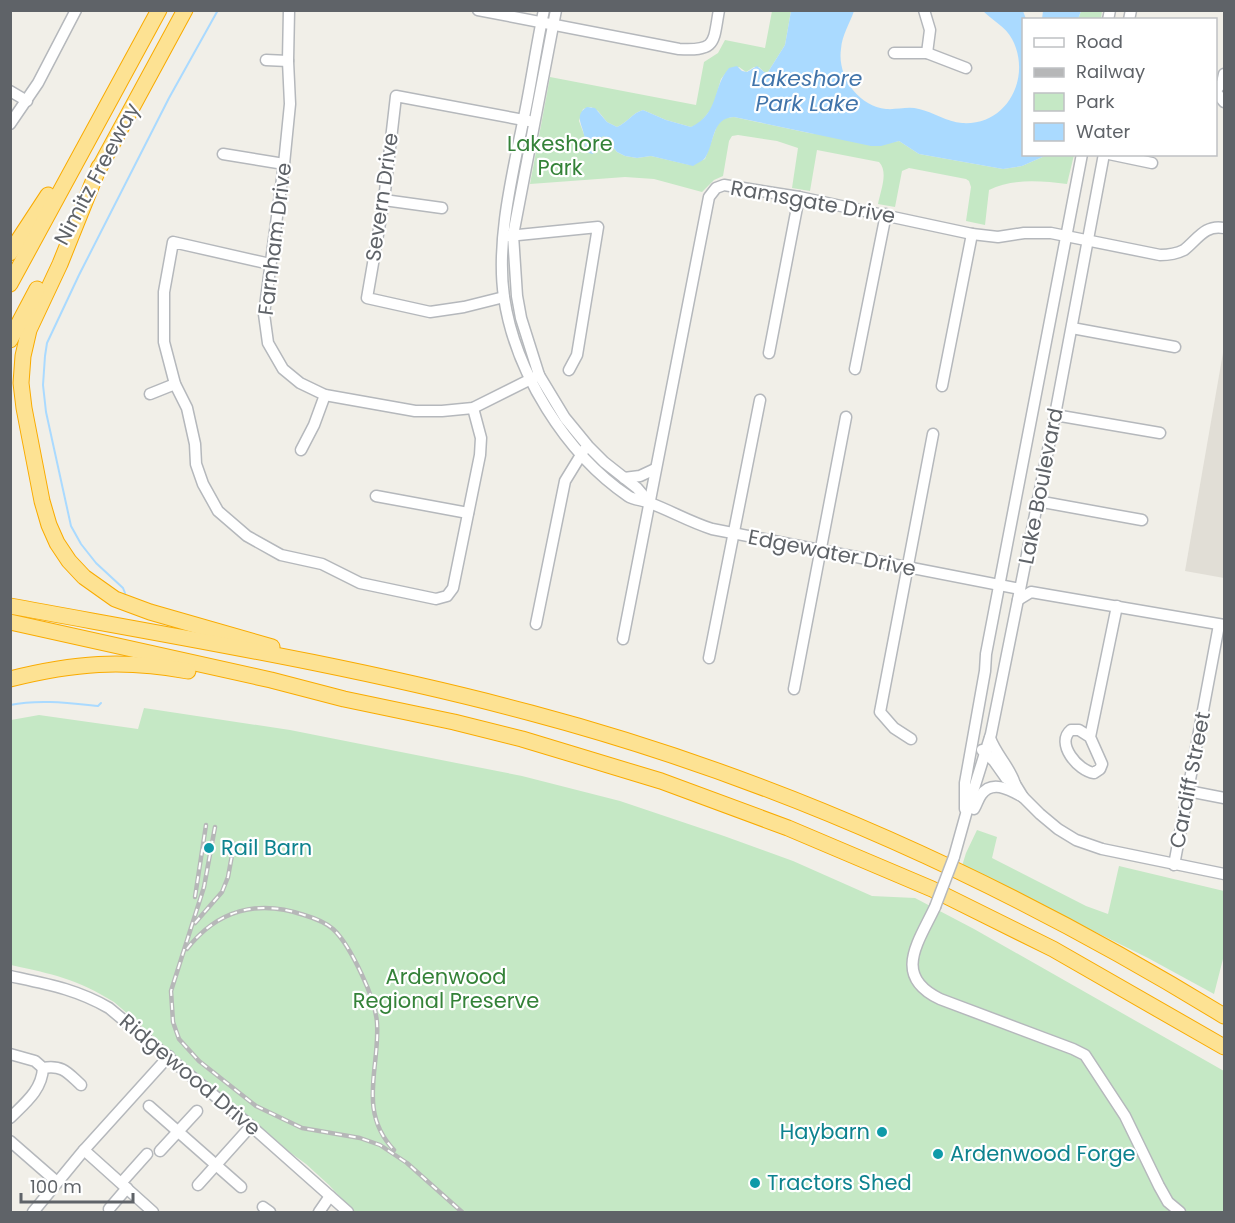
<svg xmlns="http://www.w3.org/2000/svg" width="1235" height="1223" viewBox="0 0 1235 1223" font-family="Poppins,sans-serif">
<rect width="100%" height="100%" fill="#f1efe8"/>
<polygon fill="#e1ded6" points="1224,347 1224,578 1185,571"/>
<g fill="#c5e8c5">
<path d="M 772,11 L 791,11 L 785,45 L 768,72 L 764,72 L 759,67 L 754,67 L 746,72 L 739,67 L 725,74 L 721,79 L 713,107 L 699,124 L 691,127 L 666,120 L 643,110 C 632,113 627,123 617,127 L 607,122 L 598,111 L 591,107 L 583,109 L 579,121 L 585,137 L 585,152 L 596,140 L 604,136 L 617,152 L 625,156 L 637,158 L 651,156 L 690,165 L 705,159 L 718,123 L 725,118 L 734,117 L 809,133 L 888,143 L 899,141 L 919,154 L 1003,169 L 1022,166 L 1047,155 L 1074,155 L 1067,184 C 1042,181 1012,178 989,190 L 985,225 L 966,221 L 971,187 L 969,181 L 966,179 L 909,168 L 902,171 L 895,207 L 878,204 C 880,192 889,172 879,162 L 817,150 L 810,191 L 792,188 L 798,148 L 777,141 L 738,135 L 732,136 L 729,141 L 723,176 L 714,180 L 702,192 L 654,179 L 625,177 L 530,184 L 550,77 L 696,105 L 704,62 L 718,53 L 725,40 L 765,48 Z"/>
<polygon points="1081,11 1102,11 1101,19 1078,20"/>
<path d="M 144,708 L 290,730 L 522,776 L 620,801 L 724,836 L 793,861 L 872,896 L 915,898 L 974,929 L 1224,1071 L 1224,1212 L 354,1212 L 329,1185 L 306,1164 L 277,1143 L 114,1002 C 77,979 52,974 11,965 L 11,720 L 39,715 L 138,729 Z"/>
<polygon points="977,830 997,837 992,858 1086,906 1108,914 1119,866 1224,891 1224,955 1214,994 1148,958 962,866 966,853"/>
</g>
<g fill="#aadaff">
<path d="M 791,11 L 854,11 C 850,23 842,35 841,49 C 837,76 858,106 886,109 C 897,110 908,106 919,109 C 933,112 947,122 962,123 C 1008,126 1032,76 1012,39 C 1006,27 992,20 983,11 L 1023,11 L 1026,19 L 1024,20 L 1024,154 L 1047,155 L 1022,166 L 1003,169 L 919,154 L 899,141 L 881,146 L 871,146 L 734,117 C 711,118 715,143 705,158 C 703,161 697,163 693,166 L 651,156 L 637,158 L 625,156 L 617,152 L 604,136 L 596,140 L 593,154 L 585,152 C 585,146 586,141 584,135 C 582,124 574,115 587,107 L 595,108 L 607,122 L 617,127 C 627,123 632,113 643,110 L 666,120 L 691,127 C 720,113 712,87 729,68 L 737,66 L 742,71 L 747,72 L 757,66 L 764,72 L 768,72 L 785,45 Z"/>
<polygon points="1043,11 1081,11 1078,19 1042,19"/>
</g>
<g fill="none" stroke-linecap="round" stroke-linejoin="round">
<g stroke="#aadaff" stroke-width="2">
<polyline points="125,593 123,588 96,563 81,544 71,526 46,412 43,385 45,356 47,343 79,275 169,98 218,10"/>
<path d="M 10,705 C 39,699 69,703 98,706 L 101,703"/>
</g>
<defs>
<g id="minor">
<polyline points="289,10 288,61 290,104 284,164 264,314 268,343 283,369 300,383 325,395 415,411 442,411 473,408 539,375"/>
<path d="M 478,10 L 679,49 C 717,51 713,43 719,10"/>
<path d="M 544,10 C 536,47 531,85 523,122 C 512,176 496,242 504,297 C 515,372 566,454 628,496 C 634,500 643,500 650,503 C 671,511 690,522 712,529 L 1020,589"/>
<polyline points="556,10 513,235 517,296 521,318 539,375 565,418 588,446 604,462 637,488 649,502"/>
<polyline points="924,10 930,30 927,53"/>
<polyline points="1108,20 1110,10"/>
<polyline points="1129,20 1131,10"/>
<polyline points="894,53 927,53 966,68"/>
<polyline points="266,60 288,61"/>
<polyline points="1216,90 1222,83 1224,74"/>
<polyline points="10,91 27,101"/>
<polyline points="1216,92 1224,102"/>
<polyline points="10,124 38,83 76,10"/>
<polyline points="223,154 284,164"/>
<polyline points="1109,154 1152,163"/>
<polyline points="384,200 442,208"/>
<polyline points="508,236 598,227 577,355 569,370"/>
<polyline points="270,264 173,242 164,292 164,342 175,384 187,408 195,444 196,464 203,484 218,511 247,536 281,555 322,564 360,583 436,599 447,596 453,588 480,455 481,438 473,408"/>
<polyline points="504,297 464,307 430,312 367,298 384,200 396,96 529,121"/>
<polyline points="1072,328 1175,347"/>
<polyline points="769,353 799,197"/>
<polyline points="855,369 886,214"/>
<polyline points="942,386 972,234"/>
<polyline points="150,394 175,384"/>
<polyline points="1055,415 1160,433"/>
<polyline points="301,450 314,425 325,395"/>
<polyline points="624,478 640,476 655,469"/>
<polyline points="376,496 468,513"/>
<polyline points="1037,501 1142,520"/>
<polyline points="1018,600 1031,592 1224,625"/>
<polyline points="536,624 565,481 584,450"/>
<path d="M 623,639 L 709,197 L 716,188 L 724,185 L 799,197 L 972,234 L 998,237 L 1024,233 L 1051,233 L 1160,255 C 1169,255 1176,254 1184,250 C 1197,240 1205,224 1224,228"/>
<polyline points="709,658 760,400"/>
<polyline points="794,689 846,417"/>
<path d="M 1090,737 L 1079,730 L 1071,730 C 1055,743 1078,771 1094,773 L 1100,769 L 1102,764 L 1090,737 L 1117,606"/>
<path d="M 990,738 C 996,755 1010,767 1015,784"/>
<polyline points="911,739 894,728 880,712 933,434"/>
<polyline points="982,750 994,761 1006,778 1015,784 1023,797 1040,814 1058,829 1076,840 1102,849 1224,874"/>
<polyline points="1188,791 1224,798"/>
<polyline points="965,809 965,783 985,671 986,654 1082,154"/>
<path d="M 974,809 C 977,804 978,799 981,795 C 992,779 1010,790 1023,797"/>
<polyline points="954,857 966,814 991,734 1055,415 1104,154"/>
<polyline points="1174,865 1219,625"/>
<path d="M 935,907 C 918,943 892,976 940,999 L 1073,1049 L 1085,1055 L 1125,1116 L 1159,1186 L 1168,1202 L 1180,1212"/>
<path d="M 10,976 C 47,984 76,989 109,1008 L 251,1126 L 348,1212"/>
<path d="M 10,1054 L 35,1061 L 43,1068 C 63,1065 67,1072 81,1085"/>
<polyline points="149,1106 241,1187"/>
<path d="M 10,1118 C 25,1103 42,1090 43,1068"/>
<polyline points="10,1141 57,1182"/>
<polyline points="84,1150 153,1212"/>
<polyline points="160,1151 197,1111"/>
<polyline points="122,1182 147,1154"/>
<polyline points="198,1185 251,1126"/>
<polyline points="263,1207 270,1212"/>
<polyline points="109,1209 127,1188"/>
<polyline points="33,1212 84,1150 169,1056"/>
<polyline points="319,1212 330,1196"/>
</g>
<g id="highway">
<polyline points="99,167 60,264 29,330 23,356 21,383 24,408 42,501 49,525 57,543 69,561 84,577 115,599 150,612 272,647"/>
<polyline points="96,174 185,10"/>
<polyline points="10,253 48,195"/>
<polyline points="10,284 159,10"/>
<polyline points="10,340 37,289"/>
<path d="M 10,606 C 184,638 360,667 531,713 C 776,778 1009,884 1224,1016"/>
<polyline points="10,622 271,680 344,699 454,722 522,739 661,781 788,828 932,889 1053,949 1224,1047"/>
<path d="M 10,679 C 74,663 123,659 188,671"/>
</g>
</defs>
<use href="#minor" stroke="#b5b8bc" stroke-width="13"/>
<use href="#highway" stroke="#f9ab00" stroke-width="17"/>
<use href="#minor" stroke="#fff" stroke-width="10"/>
<use href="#highway" stroke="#fde293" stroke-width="15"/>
<defs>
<g id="rail">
<polyline points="215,827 204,887 171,991 173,1022 179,1039 199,1061 256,1106 302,1128 360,1138 380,1145 407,1163 462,1212"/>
<polyline points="195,897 206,825"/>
<polyline points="195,923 222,892 228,877 234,844"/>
<path d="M 187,949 C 217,910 258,899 304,915 C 314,918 325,922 333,929 C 345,940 355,960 362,975 C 369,990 376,1007 377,1023 C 380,1068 357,1111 394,1150"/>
</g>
</defs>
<use href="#rail" stroke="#b6b7b8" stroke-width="4.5"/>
<use href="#rail" stroke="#fff" stroke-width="2" stroke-dasharray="7" stroke-linecap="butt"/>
<defs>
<polyline id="minor-bridge" points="935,907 954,857"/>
</defs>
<use href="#minor-bridge" stroke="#b5b8bc" stroke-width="13" stroke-linecap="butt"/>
<use href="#minor-bridge" stroke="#fff" stroke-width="10"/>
</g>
<g fill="#0f9aa8" stroke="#fff" stroke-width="2">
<circle cx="209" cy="848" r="6"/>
<circle cx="882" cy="1132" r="6"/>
<circle cx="938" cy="1154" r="6"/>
<circle cx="755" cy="1183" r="6"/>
</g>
<g text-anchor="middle" stroke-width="4.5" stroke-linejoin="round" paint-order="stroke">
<g font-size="21" fill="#348238" stroke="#fff">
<text x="560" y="151">Lakeshore<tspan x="560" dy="24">Park</tspan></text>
<text x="446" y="984">Ardenwood<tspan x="446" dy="24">Regional Preserve</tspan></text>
</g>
<g font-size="21" fill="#5f6368" stroke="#fff">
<text transform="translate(97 174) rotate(-62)" y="7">Nimitz Freeway</text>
<text transform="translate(382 197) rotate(-82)" y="7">Severn Drive</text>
<text transform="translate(813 202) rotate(10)" y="7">Ramsgate Drive</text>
<text transform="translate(275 239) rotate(-83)" y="7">Farnham Drive</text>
<text transform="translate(1041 486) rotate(-79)" y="7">Lake Boulevard</text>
<text transform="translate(832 553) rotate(11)" y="7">Edgewater Drive</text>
<text transform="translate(1190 780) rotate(-79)" y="7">Cardiff Street</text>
<text transform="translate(190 1075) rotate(40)" y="7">Ridgewood Drive</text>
</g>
<g font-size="21" fill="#0d838f" stroke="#fff" text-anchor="start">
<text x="221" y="855">Rail Barn</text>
<text x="870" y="1139" text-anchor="end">Haybarn</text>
<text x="950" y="1161">Ardenwood Forge</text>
<text x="767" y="1190">Tractors Shed</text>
</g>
<g font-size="22" font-style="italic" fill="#4174aa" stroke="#fff">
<text x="807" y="86">Lakeshore<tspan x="807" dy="25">Park Lake</tspan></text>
</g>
</g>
<rect width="1235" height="1223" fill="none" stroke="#5f6368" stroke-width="24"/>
<rect x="1022" y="18" width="195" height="138" fill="#ffffff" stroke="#bfc1c3" stroke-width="1.5"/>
<rect x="1034" y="38" width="30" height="9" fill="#ffffff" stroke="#bfc1c3" stroke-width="1.5"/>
<text x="1076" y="48" font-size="18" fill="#5f6368">Road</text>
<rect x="1034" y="68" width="30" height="9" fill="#b6b7b8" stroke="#bfc1c3" stroke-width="1.5"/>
<text x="1076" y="78" font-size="18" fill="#5f6368">Railway</text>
<rect x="1034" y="93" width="30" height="18" fill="#c5e8c5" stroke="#bfc1c3" stroke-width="1.5"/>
<text x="1076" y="108" font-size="18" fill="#5f6368">Park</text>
<rect x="1034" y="123" width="30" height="18" fill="#aadaff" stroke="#bfc1c3" stroke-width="1.5"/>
<text x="1076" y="138" font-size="18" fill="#5f6368">Water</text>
<path d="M21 1193v9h112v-9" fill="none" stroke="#5f6368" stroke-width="3"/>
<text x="30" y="1193" font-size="18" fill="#5f6368" stroke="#ffffff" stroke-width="4.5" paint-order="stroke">100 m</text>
</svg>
